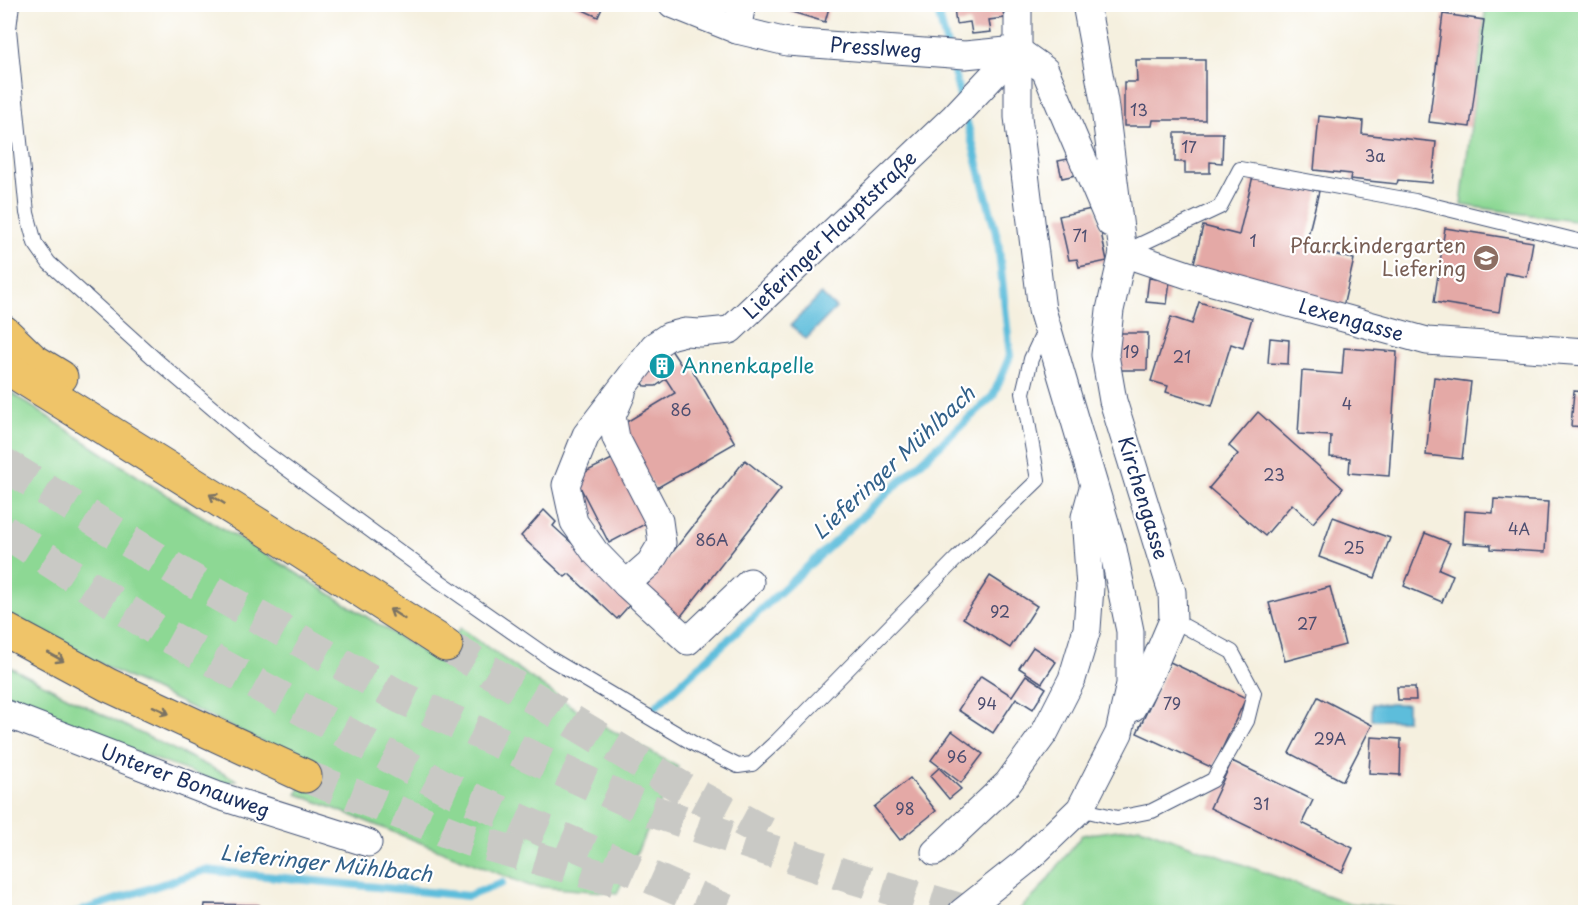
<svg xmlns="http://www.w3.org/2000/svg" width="1590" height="917" viewBox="0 0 1590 917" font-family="'Playpen Sans',sans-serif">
<rect width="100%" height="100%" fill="#fff"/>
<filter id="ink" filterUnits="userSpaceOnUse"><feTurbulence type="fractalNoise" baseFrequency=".0167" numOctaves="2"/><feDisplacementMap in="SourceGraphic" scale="12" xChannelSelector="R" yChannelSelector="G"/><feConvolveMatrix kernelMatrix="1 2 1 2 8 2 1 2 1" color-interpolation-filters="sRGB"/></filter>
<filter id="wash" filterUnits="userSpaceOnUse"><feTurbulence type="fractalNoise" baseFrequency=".008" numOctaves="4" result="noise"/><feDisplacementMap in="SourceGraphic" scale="24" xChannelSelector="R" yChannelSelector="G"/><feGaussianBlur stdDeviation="1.35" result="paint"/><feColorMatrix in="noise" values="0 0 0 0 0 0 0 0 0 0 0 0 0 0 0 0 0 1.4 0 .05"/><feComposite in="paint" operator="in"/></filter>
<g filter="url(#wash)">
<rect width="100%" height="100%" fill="#f5f0df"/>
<g fill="#8dd894" stroke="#548479" stroke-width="1.5">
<polygon points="1486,5 1585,5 1586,180 1581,214 1573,221 1461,205"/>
<polygon points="4,388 157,489 313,583 437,661 460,628 584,715 678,767 617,893 530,886 297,794 310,765 5,618"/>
<polygon points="4,664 109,718 237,780 223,784 5,704"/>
<polygon points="1140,827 1348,903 1434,912 1017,912 1037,893 1082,835"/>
</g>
<g fill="#5dbddb" stroke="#3c769c" stroke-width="1.5">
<polygon points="821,294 836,308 806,339 791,325"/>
<rect x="1372" y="704" width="35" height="16"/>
</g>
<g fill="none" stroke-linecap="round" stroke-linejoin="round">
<g stroke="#5dbddb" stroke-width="8">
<polyline points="654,708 993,396 1010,356 998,241 936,4"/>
<polyline points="78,912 205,870 468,896 502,883"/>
</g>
</g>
<g id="blocks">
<g fill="#e4a9a6">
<polygon points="570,4 604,4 598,17"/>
<polygon points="775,4 830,4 825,22 775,7"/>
<polygon points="941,4 1002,4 1004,18 989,20 991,32 972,34 970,22 956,24 954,7 941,9"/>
<polygon points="1443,14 1484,20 1470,127 1429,122"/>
<polygon points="1136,60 1205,60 1205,120 1153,120 1152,126 1124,126 1124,82 1137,82"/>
<polygon points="1319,116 1363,121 1362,134 1436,142 1432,183 1398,180 1397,184 1350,179 1351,174 1314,170"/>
<polygon points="1175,133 1223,133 1222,163 1210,162 1210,173 1185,173 1185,162 1175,162"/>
<polygon points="1073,158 1076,175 1062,178 1058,161"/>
<polygon points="1253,176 1319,191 1305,248 1354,259 1343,307 1192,271 1203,226 1239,235"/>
<polygon points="1096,208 1107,261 1079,267 1077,259 1069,260 1059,216"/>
<polygon points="1445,228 1533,242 1527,277 1505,273 1499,312 1434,302"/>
<polygon points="1149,278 1170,281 1167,304 1146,302"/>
<polygon points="1199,302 1252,318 1243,348 1231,344 1212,406 1166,392 1168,386 1151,381 1171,317 1192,324"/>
<polygon points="1114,333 1148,333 1147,370 1113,370"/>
<polygon points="1270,338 1289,340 1288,364 1268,363"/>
<polygon points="669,347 683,368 689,364 735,443 655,489 618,427 675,393 666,379 656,386 645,386 639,377"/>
<polygon points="1344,348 1397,352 1389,476 1349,473 1350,458 1330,457 1331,436 1298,434 1302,371 1342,374"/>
<polygon points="1434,377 1471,382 1462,459 1426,455"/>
<polygon points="1574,391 1586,392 1586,427 1571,426"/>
<polygon points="1258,412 1343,488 1313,523 1292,504 1265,536 1209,488 1238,454 1229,446"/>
<polygon points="614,458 647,523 609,543 575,477"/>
<polygon points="745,460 781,489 678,620 642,591"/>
<polygon points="1494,499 1548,502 1545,552 1491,549 1491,545 1463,543 1465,511 1493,513"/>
<polygon points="544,510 556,522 553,526 634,600 617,619 569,574 565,577 521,536"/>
<polygon points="1333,517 1390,538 1375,578 1319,557"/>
<polygon points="1425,533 1450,543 1439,569 1453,575 1442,602 1404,586"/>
<polygon points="990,576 1037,606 1010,648 963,618"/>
<polygon points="1330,587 1345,645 1285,661 1269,603"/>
<polygon points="1033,647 1056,662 1042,683 1019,668"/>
<polygon points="1170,662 1246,698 1213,768 1137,733"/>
<polygon points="1026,675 1046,688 1033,709 1016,698 993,733 958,710 981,676 1012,696"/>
<polygon points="1397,687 1415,687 1416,700 1398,700"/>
<polygon points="1318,697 1372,725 1343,781 1289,753"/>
<polygon points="952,731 983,754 961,783 931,760"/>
<polygon points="1371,737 1401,739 1400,775 1369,773"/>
<polygon points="1232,761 1313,800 1302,823 1353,848 1342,872 1210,808"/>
<polygon points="939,768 961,789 949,799 930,776"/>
<polygon points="910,778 936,811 900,840 874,807"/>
<polygon points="205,904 259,905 259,912 204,912"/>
</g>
</g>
</g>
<g filter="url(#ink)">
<use href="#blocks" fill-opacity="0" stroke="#3c4c71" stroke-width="1.5"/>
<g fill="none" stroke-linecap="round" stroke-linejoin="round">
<g stroke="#c9c9c5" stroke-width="33" stroke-dasharray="33 16" stroke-linecap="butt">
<polyline points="4,464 187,577 402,698 646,809 841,874 968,912"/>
<polyline points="4,531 155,629 449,789 730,912"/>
<polyline points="446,645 684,789 766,833"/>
<polyline points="305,776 466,839 615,880"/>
</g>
<defs>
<g id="lane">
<polyline points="12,4 9,29 27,213 35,243 49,263 156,360 260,449 438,580 551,659 696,745 738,766 752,764 777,741 957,558 1038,480 1023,393 1031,359 1045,329"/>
<polyline points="1124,252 1220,207 1240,169 1415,201 1586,243"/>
<polyline points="1080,809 1117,818 1152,811 1213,780 1247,721 1254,693 1232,652 1173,620"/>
</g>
<g id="street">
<polyline points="672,4 737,30 787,42 965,55 1017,50"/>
<polyline points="1086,4 1104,101 1123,253 1110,310 1105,355 1113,401 1172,592 1173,620 1149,676 1132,708"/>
<polyline points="737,30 742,4"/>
<polyline points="1017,50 1045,70 1110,223"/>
<polyline points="1123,253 1191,276 1427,341 1586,352"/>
<polyline points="622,393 612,416 616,438 659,521 662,543 650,563 626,584"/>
<polyline points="750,582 688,641 626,584 595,552 574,522 566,485 586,435 654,346 669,336 685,332 700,333 730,330 954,117 1017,50"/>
<polyline points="4,713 216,795 368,843"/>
<polyline points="935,852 1008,783 1045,732 1072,679 1087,629 1090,587 1085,517 1093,488"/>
<polyline points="962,912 1025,862 1080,809 1119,733 1130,684 1130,631 1113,549 1042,310 1018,117 1018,4"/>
</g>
<g id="highway">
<polyline points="4,332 33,360 61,377"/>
<polyline points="4,366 267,530 446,645"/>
<polyline points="4,629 108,685 305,776"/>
</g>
</defs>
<use href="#lane" stroke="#3c4c71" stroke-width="16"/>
<use href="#street" stroke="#3c4c71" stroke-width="29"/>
<use href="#highway" stroke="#3c4c71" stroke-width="35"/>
<use href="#lane" stroke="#fff" stroke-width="14"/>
<use href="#street" stroke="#fff" stroke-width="27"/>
<use href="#highway" stroke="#efc469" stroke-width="33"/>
</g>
<defs><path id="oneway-shaft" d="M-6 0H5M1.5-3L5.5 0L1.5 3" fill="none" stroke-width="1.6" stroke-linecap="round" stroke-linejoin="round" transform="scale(1.5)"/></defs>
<g stroke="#7a7263">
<use href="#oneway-shaft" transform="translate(217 499) rotate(-148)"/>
<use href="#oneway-shaft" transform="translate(397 614) rotate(-147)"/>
<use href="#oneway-shaft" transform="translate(56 657) rotate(29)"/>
<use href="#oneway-shaft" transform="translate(161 710) rotate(25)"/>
</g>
</g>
<defs>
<symbol id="school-disc" viewBox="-11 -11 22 22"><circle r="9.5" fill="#8d6e63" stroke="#fff"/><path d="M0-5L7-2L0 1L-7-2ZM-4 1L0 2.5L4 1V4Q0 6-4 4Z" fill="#fff"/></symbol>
<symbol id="building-disc" viewBox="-11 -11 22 22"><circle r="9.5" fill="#0f9aa8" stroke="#fff"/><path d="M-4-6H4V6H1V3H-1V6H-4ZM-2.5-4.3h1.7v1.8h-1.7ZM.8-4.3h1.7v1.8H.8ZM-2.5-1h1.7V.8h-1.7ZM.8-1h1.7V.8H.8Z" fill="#fff"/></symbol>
</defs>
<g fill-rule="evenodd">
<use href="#school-disc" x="1471" y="243" width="30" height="30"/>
<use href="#building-disc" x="647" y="351" width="30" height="30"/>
</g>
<g text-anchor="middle" stroke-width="4.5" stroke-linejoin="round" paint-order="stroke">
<g font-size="16" fill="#4d4e70">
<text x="1139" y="116">13</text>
<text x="1189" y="153">17</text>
<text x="1375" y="162">3a</text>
<text x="1080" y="242">71</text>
<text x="1253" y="247">1</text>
<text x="1131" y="358">19</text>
<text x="1182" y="363">21</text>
<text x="1347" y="410">4</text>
<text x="681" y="416">86</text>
<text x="1274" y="481">23</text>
<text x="1519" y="535">4A</text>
<text x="712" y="546">86A</text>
<text x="1354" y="554">25</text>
<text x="1000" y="618">92</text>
<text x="1307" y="630">27</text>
<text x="987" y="710">94</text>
<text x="1172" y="710">79</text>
<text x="1330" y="745">29A</text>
<text x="957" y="763">96</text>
<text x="1261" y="810">31</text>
<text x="905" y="815">98</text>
</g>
<g font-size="20" fill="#1b2f5e" stroke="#fff">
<text transform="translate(876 48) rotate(4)" y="7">Presslweg</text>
<text transform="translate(830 235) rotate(-44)" y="7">Lieferinger Hauptstraße</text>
<text transform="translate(1351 320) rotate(16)" y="7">Lexengasse</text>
<text transform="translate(1143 498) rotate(73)" y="7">Kirchengasse</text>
<text transform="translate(185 781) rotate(20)" y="7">Unterer Bonauweg</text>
</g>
<g font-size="20" fill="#785e54" stroke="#fff" text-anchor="end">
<text x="1466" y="253">Pfarrkindergarten<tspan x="1466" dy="23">Liefering</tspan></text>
</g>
<g font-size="20" fill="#0d838f" stroke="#fff" text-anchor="start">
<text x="682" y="373">Annenkapelle</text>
</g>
<g font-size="21" font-style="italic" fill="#32618a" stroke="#fff">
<text transform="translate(894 463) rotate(-43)" y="7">Lieferinger Mühlbach</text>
<text transform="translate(326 864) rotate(6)" y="7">Lieferinger Mühlbach</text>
</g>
</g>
<rect width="1590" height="917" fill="none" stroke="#fff" stroke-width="24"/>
</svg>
